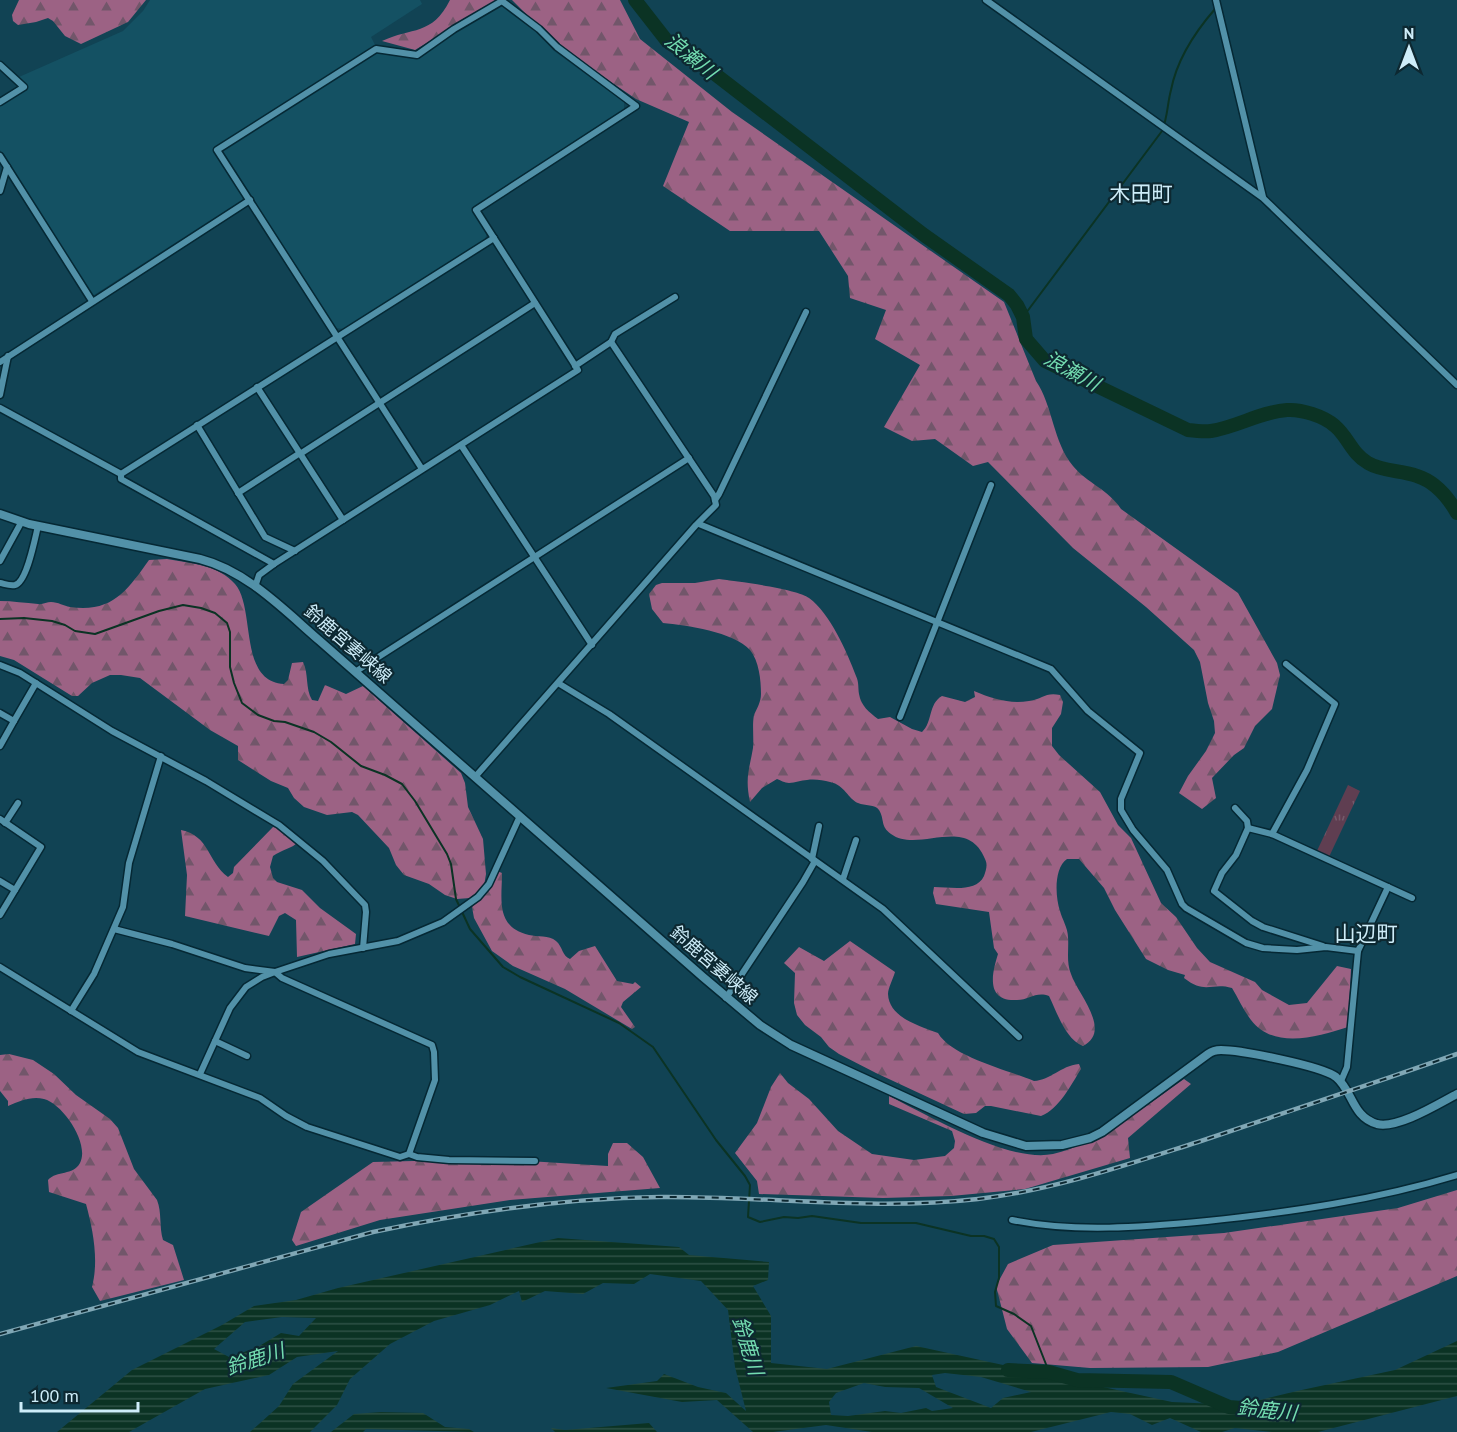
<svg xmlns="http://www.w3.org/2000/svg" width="1457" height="1432" viewBox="0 0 1457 1432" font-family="'PT Sans','Noto Sans JP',sans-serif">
<defs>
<pattern id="forest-firs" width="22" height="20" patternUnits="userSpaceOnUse" patternTransform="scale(1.5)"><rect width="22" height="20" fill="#9c6284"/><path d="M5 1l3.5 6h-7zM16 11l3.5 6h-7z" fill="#72566a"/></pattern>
<pattern id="park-tufts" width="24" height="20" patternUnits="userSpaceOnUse" patternTransform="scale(1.5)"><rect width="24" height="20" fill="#5f3e51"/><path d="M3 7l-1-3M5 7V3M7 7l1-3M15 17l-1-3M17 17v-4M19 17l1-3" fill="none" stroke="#755a6b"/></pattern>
<pattern id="water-rules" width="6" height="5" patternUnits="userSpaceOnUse" patternTransform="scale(1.5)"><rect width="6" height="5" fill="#0b3324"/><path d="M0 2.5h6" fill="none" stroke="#2d5145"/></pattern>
</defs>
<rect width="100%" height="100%" fill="#114354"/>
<g fill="#145163">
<polygon points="150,0 420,0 422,4 371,37 375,45 214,149 243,197 242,200 94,295 92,294 0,150 0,105 28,88 19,77 123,31 143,11"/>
<polygon points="499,7 505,7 537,31 554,51 624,102 624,109 471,208 487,233 485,239 343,329 336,328 224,153 224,151 378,53 417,59 451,35"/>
</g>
<g fill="url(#forest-firs)">
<polygon points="19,0 146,0 128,22 81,44 65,36 53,21 48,18 36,22 18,25 13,21 12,15"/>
<path d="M 450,0 L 498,0 L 415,50 L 382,41 C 412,27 432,36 450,0 Z"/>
<path d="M 512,0 L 620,0 L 640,39 L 732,112 L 1004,302 L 1036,381 C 1053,406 1053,442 1073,466 C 1087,483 1109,490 1121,509 L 1238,593 L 1277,663 L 1280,675 L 1272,709 L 1255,726 L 1244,748 L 1234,755 L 1212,778 L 1216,798 L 1202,809 L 1179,793 L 1188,776 L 1206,751 L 1215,733 L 1214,721 L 1208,703 L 1200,662 L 1194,650 L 1146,607 L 1073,548 L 988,462 L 973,466 L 935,439 L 912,441 L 884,427 L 920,365 L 875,339 L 886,310 L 850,298 L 848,276 L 819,231 L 730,231 L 663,186 L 689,122 L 636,99 L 558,46 Z"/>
<path d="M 167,559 C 190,563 219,565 235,584 C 256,608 238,682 284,684 L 288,680 L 292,663 L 303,662 C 309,674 305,688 312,700 L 318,701 L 325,685 L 346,694 L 363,686 L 461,773 L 465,783 L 468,807 L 483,839 L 486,874 L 484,886 L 470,898 L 457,899 L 445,895 L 429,884 L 404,875 L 396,865 L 389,848 L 358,815 L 352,812 L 327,815 L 304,807 L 294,798 L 288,788 L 271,781 L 238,760 L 238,746 L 210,730 L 140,678 L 121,675 L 110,675 L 92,683 L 78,696 L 72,696 L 14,660 L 0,656 L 0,601 C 13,601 25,603 38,604 C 42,605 47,602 51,602 C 58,602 64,606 70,607 C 112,613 127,591 149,560 Z"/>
<path d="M 719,579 C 736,581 798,589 809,598 C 830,613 847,652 856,676 C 859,682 858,688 859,694 C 861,706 869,712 878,719 L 890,717 L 912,729 L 922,732 C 933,722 928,704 942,696 L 965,702 L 975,697 L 974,691 C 993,699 1009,704 1029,701 C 1043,699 1045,692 1060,695 L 1063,702 L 1061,714 L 1052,728 L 1052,746 L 1059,755 L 1100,792 L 1118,825 L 1131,838 L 1161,903 L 1176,917 L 1197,948 L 1210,962 L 1255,982 L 1262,990 L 1289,1005 L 1307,1003 L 1337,966 L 1351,969 L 1348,1027 C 1317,1037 1274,1050 1251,1020 C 1244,1011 1238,998 1232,988 C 1211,982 1206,995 1184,978 L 1185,975 L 1168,970 L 1146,959 L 1115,910 L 1104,888 L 1079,859 L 1067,859 C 1054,868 1055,896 1060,911 C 1062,919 1068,928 1068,937 C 1069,949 1066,962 1071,974 C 1077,993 1113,1031 1083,1046 C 1065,1039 1057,1012 1049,996 C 1036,991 1029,1000 1017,1000 C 985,1002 992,973 998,954 L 994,948 L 989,912 L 936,904 L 933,893 L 934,887 C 950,887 976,893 984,876 C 986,870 988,865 985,859 C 967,814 918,854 891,834 C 880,826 885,820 879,810 C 875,804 865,806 858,803 C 848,799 845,785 830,782 C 823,780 814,779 807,780 C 801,780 795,783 789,783 C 785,783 780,780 777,779 L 762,788 L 750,802 C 745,778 749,771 753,748 C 754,737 752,725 754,715 C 757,708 761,702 761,694 C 761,680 759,661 750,650 C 734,632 686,625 663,623 L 652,609 L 649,594 L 656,585 L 662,583 L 695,583 Z"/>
<path d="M 273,827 L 284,829 L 298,842 C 293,848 281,850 273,856 L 270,867 L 273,878 L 277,882 L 302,890 L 320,908 L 356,934 L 355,944 L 297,957 L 296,920 L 285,913 L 279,916 L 269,936 L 185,916 L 187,875 L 181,830 C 210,836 207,861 228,877 L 233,873 L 234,867 Z"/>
<path d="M 497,871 L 502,873 C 502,899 495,927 529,935 C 537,937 549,935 556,941 C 563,947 562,956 570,959 L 579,951 L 595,946 L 617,981 L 633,984 L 635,982 L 641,987 L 623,1002 L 621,1007 L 635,1027 L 632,1029 L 565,989 L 513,966 L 492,951 L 474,918 L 472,907 L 490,884 Z"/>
<path d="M 850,941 L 895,972 C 893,979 888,988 888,994 C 889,1018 920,1026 938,1033 C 952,1057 1008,1070 1034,1081 C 1051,1080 1060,1066 1079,1064 L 1081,1069 C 1071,1085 1059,1109 1041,1116 L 991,1106 L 985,1106 L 976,1113 L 964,1114 L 876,1073 L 839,1054 L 829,1047 L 821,1037 L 805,1025 L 797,1015 L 794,1003 L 795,973 L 784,963 L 799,947 L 824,961 Z"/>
<path d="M 9,1054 L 33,1060 L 54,1074 L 76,1095 L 110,1119 L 118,1128 L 134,1169 L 157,1200 C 162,1212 159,1227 163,1240 L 173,1245 L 184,1280 L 100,1301 L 92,1287 C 99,1260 93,1230 86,1204 L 49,1192 L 48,1180 C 57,1170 73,1176 80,1163 C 90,1144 63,1104 44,1099 C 31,1096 20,1101 8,1106 L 8,1101 L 0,1091 L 0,1055 Z"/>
<path d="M 780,1073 L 788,1083 L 809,1099 L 838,1131 L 872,1154 L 914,1160 L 945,1156 L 954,1148 L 955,1141 L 952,1131 L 889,1104 L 889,1096 C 930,1116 1008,1163 1053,1154 C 1098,1144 1147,1105 1184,1079 L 1191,1084 L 1128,1138 L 1130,1158 L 1025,1189 L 951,1196 L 883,1198 L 759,1194 L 757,1181 L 735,1153 L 757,1123 L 771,1087 Z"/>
<polygon points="613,1143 627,1143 643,1157 660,1188 510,1200 380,1220 296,1246 292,1240 301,1212 373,1162 494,1159 608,1166 608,1154"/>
<polygon points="1457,1190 1457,1276 1278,1352 1208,1367 1090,1368 1032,1363 1007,1329 996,1286 1008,1264 1053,1245 1224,1233 1398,1208"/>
</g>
<polygon fill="url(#park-tufts)" points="1348,785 1360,791 1328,859 1316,853"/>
<g fill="url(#water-rules)" fill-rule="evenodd">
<path d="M 558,1238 L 679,1247 L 689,1255 L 769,1262 L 768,1280 L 753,1286 L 771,1316 L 771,1363 L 827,1369 L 916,1346 L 1172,1402 L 1239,1405 L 1297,1391 L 1395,1370 L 1457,1341 L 1457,1396 L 1318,1432 L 1272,1432 L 1235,1428 L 1222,1432 L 1201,1432 L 1170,1418 L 1152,1425 L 1130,1414 L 1111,1412 L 1031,1432 L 872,1432 L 826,1425 L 773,1432 L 753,1432 L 717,1400 L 682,1402 L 606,1388 L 657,1381 L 664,1374 L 698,1387 L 726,1393 L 746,1411 L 735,1367 L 728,1310 L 701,1281 L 650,1274 L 634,1284 L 603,1283 L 583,1294 L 545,1291 L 522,1302 L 519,1291 L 490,1305 L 434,1321 L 390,1344 L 350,1379 L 337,1405 L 310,1432 L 250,1432 L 279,1406 L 293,1384 L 338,1351 L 297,1357 L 269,1375 L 205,1389 L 129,1432 L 57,1432 L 132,1370 L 222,1325 L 254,1306 L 296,1300 L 338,1288 ZM 282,1317 L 316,1318 L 299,1336 L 281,1333 L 256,1348 L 229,1357 L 214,1349 L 245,1322 ZM 945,1373 L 981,1377 L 1031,1392 L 1003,1398 L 991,1408 L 936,1387 L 932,1375 ZM 864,1383 L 885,1387 L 919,1388 L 953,1408 L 932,1411 L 926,1408 L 901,1413 L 885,1411 L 848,1416 L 831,1415 L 829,1402 L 836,1393 Z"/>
<polygon points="381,1412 423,1413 445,1427 469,1429 474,1432 366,1429 363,1432 331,1432 354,1414"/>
<polygon points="649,1423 657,1432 555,1432 551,1428 565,1430"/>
</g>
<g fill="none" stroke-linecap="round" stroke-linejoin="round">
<g stroke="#0b3324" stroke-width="2">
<path d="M 1023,317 L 1162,131 C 1168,116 1167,105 1171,90 C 1177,59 1195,32 1215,9"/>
<polyline points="0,619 24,618 52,621 65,625 75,631 95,634 159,611 183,605 201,608 215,613 227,623 230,632 230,667 234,683 242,703 258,715 274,721 285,722 314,732 331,742 361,766 385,775 402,784 415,801 447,854 451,864 456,899 470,929 503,967 520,977 619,1023 653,1047 716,1140 745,1176 750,1185 748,1217 760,1222 784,1217 798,1218 812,1216 861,1223 916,1223 971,1236 984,1236 994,1239 999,1247 999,1278 995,1292 996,1306 1014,1314 1031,1326 1049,1372"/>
</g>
<g stroke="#0b3324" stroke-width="14">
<path d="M 635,0 L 667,41 L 711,71 L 924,235 L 1009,295 L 1017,305 L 1023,317 L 1026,339 L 1045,361 L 1188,430 C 1196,431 1204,432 1211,431 C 1237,427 1260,412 1287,410 C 1301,409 1324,416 1335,426 C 1348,437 1352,454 1368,463 C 1383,472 1402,470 1417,476 C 1436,482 1448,497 1457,513"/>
<polyline points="1008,1370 1049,1372 1077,1380 1171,1382 1229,1407 1241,1408"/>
</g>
<defs>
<g id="minor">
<polyline points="986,0 1263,198 1457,385"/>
<polyline points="1216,0 1263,197"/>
<polyline points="0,65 24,87 0,102"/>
<polyline points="0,156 92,301"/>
<polyline points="0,191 7,167"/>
<polyline points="0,362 250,200"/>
<polyline points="575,366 611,342 615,334 675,297"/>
<polyline points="257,387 343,520"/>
<polyline points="0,395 8,356"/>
<polyline points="0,408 121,474 121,479 274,564"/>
<polyline points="197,425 265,537 295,551"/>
<polyline points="461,445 592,645"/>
<polyline points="300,454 535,303"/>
<polyline points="121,474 494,238"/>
<polyline points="238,493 300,453"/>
<polyline points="715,500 719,494 806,312"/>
<polyline points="699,524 1051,669 1088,711 1140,753 1121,799 1121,810 1133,830 1167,870 1182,904 1186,908 1246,943 1263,948 1297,950 1326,947 1358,951"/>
<polyline points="0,561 22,521"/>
<path d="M 0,583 C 5,584 10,586 15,585 C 27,582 35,538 38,526"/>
<polyline points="255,587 259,575 274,564 578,370 476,210 636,106 557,47 539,29 502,1 454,29 417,55 376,49 217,150 422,469"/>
<polyline points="0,665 20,673 112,731 206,781 279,825 323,861 365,905 366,912 363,948"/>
<polyline points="355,672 689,458"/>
<polyline points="558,683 609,714 883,909 1019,1037"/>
<polyline points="0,713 14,721 0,746"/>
<polyline points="900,717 991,485"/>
<polyline points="14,721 36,683"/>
<polyline points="475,777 696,525 716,505 714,496 611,342"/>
<polyline points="1235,808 1247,821 1248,828"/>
<polyline points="0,819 41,847 0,915"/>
<polyline points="5,823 18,803"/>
<polyline points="1272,834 1307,770 1335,704 1286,664"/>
<polyline points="812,859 819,826"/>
<polyline points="843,879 856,840"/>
<polyline points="0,881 15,890"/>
<polyline points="1323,946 1263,927 1252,921 1214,891 1222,873 1236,855 1248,828 1272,834 1412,898"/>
<polyline points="0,967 138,1052 260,1098 286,1116 307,1127 400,1157 409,1154 435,1080 434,1052 432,1045 282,978 275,972 245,968 172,944 114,929"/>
<polyline points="726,998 803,882 815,861"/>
<polyline points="71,1011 94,974 123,907 129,863 161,756"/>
<polyline points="215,1041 247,1056"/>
<polyline points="200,1074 230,1008 246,987 262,977 275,972 329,954 398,941 443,922 478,897 489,884 520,816"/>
<polyline points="1341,1081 1347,1067 1358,951 1388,887"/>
<polyline points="409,1154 417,1157 449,1160 535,1161"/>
<path d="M 1012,1220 C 1075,1233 1143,1227 1207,1221 C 1291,1212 1375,1200 1457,1175"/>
</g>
<path id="secondary" d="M 0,514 L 29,524 L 200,559 C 247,571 284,610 320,641 L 703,977 L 760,1025 L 791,1045 L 983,1133 L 1026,1146 L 1062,1145 L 1090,1138 L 1102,1132 L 1208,1054 C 1212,1051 1215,1050 1221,1050 C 1240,1050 1322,1066 1336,1077 C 1353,1091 1352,1117 1377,1124 C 1398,1129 1438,1104 1457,1094"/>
</defs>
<use href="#minor" stroke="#052834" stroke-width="9"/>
<use href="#secondary" stroke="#052834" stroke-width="11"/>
<use href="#minor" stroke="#5291a8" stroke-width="6"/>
<use href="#secondary" stroke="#5291a8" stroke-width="8"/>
<defs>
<path id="rail" d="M 0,1334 L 373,1232 C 468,1212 564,1198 660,1197 C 766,1196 872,1211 978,1199 C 1054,1190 1126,1165 1198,1142 C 1285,1113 1371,1084 1457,1054"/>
</defs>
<use href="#rail" stroke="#80a7b5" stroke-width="4.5"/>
<use href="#rail" stroke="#0d2831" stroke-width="2" stroke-dasharray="7" stroke-linecap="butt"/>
</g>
<g text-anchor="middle" stroke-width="4.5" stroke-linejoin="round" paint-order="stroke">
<g font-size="18" fill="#ceedf9" stroke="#0d2831">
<text transform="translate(348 644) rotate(41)" y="6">鈴鹿宮妻峡線</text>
<text transform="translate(714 965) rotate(41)" y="6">鈴鹿宮妻峡線</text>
</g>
<g font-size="20" font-style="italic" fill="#73dcb0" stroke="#0d2831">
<text transform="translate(691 56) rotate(39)" y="7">浪瀬川</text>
<text transform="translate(1072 371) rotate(29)" y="7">浪瀬川</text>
<text transform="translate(748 1346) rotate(73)" y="7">鈴鹿川</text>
<text transform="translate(255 1359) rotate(-18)" y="7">鈴鹿川</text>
<text transform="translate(1267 1410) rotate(6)" y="7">鈴鹿川</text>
</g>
<g font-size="21" fill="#ceedf9" stroke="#0d2831">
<text x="1141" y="201">木田町</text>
<text x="1366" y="941">山辺町</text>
</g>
</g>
<g transform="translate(1409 48)" stroke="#0d2831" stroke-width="4.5" paint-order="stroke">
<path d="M0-4.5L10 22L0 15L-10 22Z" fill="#ceedf9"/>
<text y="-9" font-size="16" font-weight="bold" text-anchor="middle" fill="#ceedf9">N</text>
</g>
<path d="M21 1402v9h117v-9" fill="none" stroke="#ceedf9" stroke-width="3"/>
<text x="30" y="1402" font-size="18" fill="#ceedf9" stroke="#0d2831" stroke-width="4.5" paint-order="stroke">100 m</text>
</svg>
